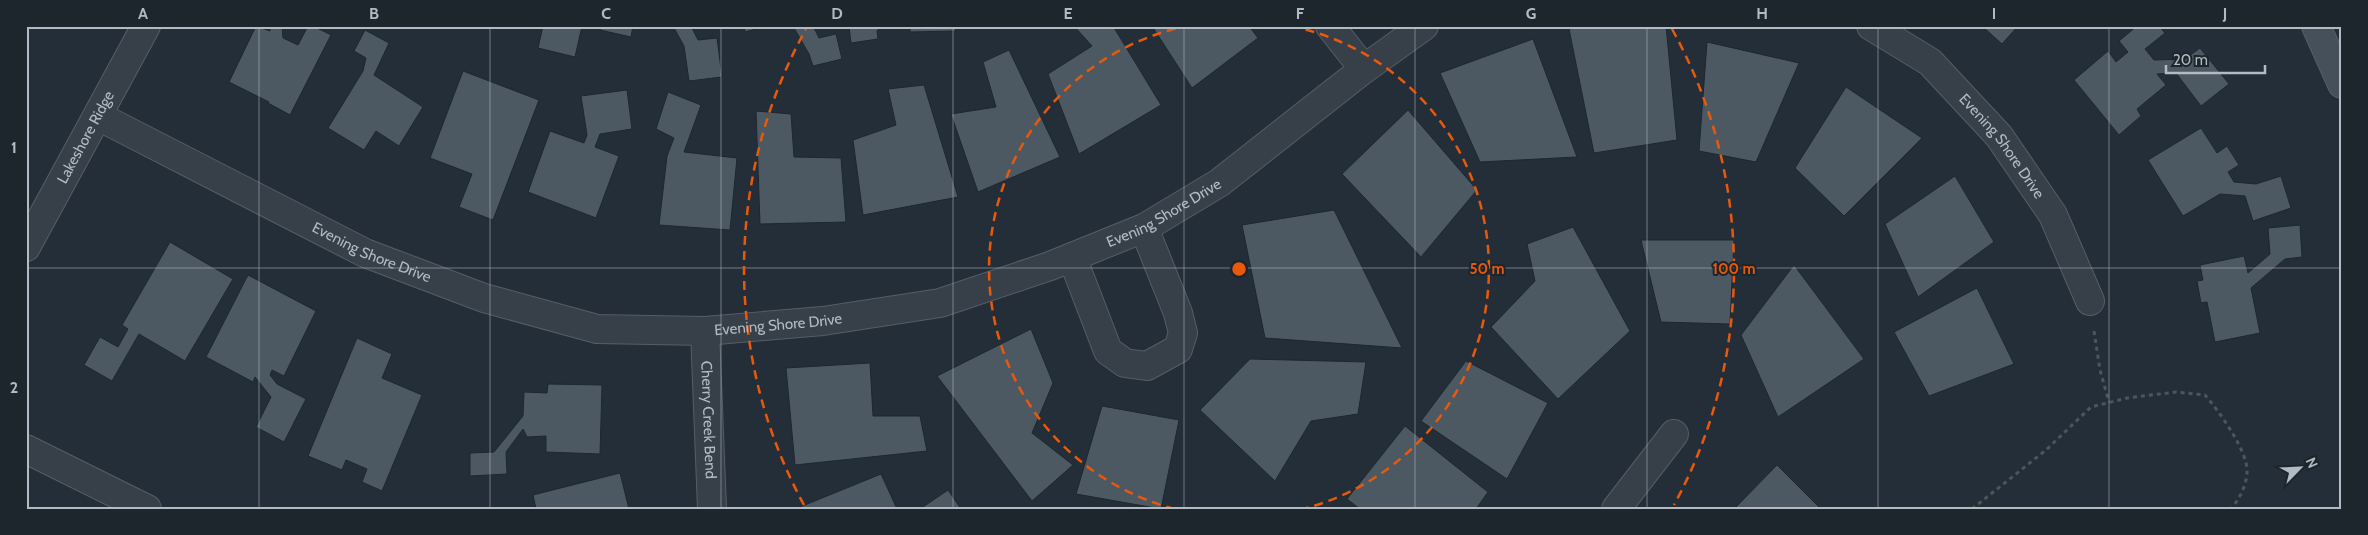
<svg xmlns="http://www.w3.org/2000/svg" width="2368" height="535" viewBox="0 0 2368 535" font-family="Cabin,sans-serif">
<rect width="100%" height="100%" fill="#242e38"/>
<g fill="#4c5963" stroke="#1e272f">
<polygon points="256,26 270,31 270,26 282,26 283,38 298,45 308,26 313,26 331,35 290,115 268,103 269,102 229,82"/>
<polygon points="543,26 582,26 575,57 538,48"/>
<polygon points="601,26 633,26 631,37 600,30"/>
<polygon points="673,26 691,26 698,40 717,38 722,77 689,81 684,46"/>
<polygon points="744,26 767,26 745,32"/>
<polygon points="793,26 813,26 819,38 836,34 842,59 813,66 809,54"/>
<polygon points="849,26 881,26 877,31 878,39 851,43"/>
<polygon points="910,26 955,26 956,31 910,32"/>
<polygon points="1074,26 1113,26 1161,105 1079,154 1048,74 1092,46"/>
<polygon points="1152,26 1249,26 1258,38 1192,88"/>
<polygon points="1585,26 1666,26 1677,140 1594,153 1569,29"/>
<polygon points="1982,26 2018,26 2002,44"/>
<polygon points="2137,26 2159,26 2165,33 2145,49 2154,60 2185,59 2200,48 2229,84 2201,106 2176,73 2157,74 2166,85 2137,109 2141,116 2119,135 2074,80 2108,51 2116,62 2128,52 2119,41"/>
<polygon points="365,30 389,43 374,75 423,107 399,146 376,131 364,150 328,128 363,71 366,58 354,51"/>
<polygon points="1533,39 1577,157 1480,162 1440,73"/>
<polygon points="1707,42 1799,63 1756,162 1699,151"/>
<polygon points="1009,50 1060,157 978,192 951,114 996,107 983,62"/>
<polygon points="463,71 539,100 493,220 459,207 472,174 430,158"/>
<polygon points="924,85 958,197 863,215 853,140 896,125 888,89"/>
<polygon points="1846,87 1922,138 1844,216 1795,168"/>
<polygon points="627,90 632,129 600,134 595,147 619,156 596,218 528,192 550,131 584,143 587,135 581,96"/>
<polygon points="668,92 701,105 684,152 737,158 730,230 659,225 667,156 674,138 656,129"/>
<polygon points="1408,110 1477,190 1421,257 1342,174"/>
<polygon points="756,111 791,114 794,157 841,158 846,222 760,224"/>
<polygon points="2201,128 2217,153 2227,146 2239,165 2228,172 2234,182 2256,184 2281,176 2291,208 2253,221 2245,196 2220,194 2183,216 2148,160"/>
<polygon points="1955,176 1994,242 1918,297 1885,224"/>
<polygon points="1334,210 1402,348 1265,338 1242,225"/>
<polygon points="2300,225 2302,257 2285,259 2251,288 2260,333 2215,342 2207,302 2201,303 2197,281 2203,280 2200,265 2244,256 2248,273 2270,254 2268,228"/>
<polygon points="1573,227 1630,331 1558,399 1491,327 1535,281 1527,244"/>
<polygon points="1641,240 1734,240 1730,324 1661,322"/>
<polygon points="170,242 233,279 185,361 139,334 112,381 84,365 100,337 118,347 128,329 122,325"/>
<polygon points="1794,265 1864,359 1778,417 1741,335"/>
<polygon points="248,275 316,311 284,376 272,370 270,375 277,384 306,399 284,442 256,427 271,397 255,377 253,382 206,357"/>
<polygon points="1977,288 2014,364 1929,396 1894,332"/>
<polygon points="1031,329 1053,383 1032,433 1073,465 1032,501 937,376"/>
<polygon points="357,338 392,354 382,378 422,395 382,491 362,482 367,469 346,460 342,470 308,456"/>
<polygon points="1250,359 1366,362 1358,414 1311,421 1275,481 1200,410"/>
<polygon points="1466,361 1548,403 1507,479 1421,421"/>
<polygon points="870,363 873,416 920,416 927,451 795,465 786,368"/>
<polygon points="548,384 602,385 600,454 546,452 546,436 527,437 523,429 506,452 507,474 470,476 470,453 494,452 523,416 524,392 547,393"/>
<polygon points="1102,406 1179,420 1161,509 1076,494"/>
<polygon points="1405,426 1488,492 1476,509 1360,509 1347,499"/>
<polygon points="1777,465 1821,509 1734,509"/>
<polygon points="620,473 629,509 536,509 533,495"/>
<polygon points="881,474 897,509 795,509"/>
<polygon points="948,490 961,509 920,509"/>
</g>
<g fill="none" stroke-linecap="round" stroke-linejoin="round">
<defs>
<g id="street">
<polyline points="1330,26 1364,69"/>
<path id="s1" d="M 1871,26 L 1930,62 L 1999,136 L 2053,215 L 2090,301"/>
<path id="s2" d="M 98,116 L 365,253 L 484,298 L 597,329 L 705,331 L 823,321 L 940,303 L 1050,266 L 1144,228 L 1219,183 L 1364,69 L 1424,26"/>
<path id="s3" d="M 26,247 L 146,26"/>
<polyline points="1072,257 1108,351 1125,363 1147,366 1178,349 1183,333 1178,313 1144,228"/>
<path id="s4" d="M 705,331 L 712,509"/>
<polyline points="26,449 147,509"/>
<polyline points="1616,509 1674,434"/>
</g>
<polyline id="secondary" points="2316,26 2342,84"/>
</defs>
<use href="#street" stroke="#555e66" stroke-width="30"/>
<use href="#secondary" stroke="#555e66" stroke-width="30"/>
<g stroke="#47595a" stroke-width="3" stroke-dasharray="4 4" stroke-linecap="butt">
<polyline points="2094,331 2100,370 2109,402"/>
<path d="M 1972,509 L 2046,450 L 2091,407 L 2127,398 L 2176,392 L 2205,395 C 2218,410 2249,452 2247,473 C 2246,487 2239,499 2231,509"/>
</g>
<use href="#street" stroke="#374049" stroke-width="28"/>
<use href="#secondary" stroke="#46505b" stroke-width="28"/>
</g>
<path fill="none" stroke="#b2bbc4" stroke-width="1" stroke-opacity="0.55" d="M 259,26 L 259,509M 490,26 L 490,509M 721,26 L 721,509M 953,26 L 953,509M 1184,26 L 1184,509M 1415,26 L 1415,509M 1647,26 L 1647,509M 1878,26 L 1878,509M 2109,26 L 2109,509M 26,268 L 2342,268"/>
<g fill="none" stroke="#e8590c" stroke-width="2.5" stroke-dasharray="9 6">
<path d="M1175 509A248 248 0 0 1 1187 26M1291 26A248 248 0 0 1 1303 509"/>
<path d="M804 505A495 495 0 0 1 806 29M1672 29A495 495 0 0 1 1674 505"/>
</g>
<g text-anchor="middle" stroke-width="4" stroke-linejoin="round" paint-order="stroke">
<g font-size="15" fill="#b2bbc4" stroke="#1d252d">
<text dy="5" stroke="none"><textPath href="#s3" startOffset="125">Lakeshore Ridge</textPath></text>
<text dy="5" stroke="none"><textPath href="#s1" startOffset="180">Evening Shore Drive</textPath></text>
<text dy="5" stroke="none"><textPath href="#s2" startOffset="1131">Evening Shore Drive</textPath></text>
<text dy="5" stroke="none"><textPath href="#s2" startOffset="306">Evening Shore Drive</textPath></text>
<text dy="5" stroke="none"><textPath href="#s2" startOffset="726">Evening Shore Drive</textPath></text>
<text dy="5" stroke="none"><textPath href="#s4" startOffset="89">Cherry Creek Bend</textPath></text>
</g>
</g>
<circle cx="1239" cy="269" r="8" fill="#e8590c" stroke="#1d252d" stroke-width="2.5"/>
<g font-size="15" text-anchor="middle" font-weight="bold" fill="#e8590c" stroke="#1d252d" stroke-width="4" stroke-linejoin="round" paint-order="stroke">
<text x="1487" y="274">50 m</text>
<text x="1734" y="274">100 m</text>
</g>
<rect width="2368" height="535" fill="none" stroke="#1d252d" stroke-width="55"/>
<g transform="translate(2300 468) rotate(66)" stroke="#1d252d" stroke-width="4" paint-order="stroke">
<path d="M0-4L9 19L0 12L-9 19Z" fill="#b2bbc4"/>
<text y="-8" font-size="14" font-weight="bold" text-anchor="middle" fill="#b2bbc4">N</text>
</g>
<path d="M2166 65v8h99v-8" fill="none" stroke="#b2bbc4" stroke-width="2.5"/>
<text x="2173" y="65" font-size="15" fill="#b2bbc4" stroke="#1d252d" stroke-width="4" paint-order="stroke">20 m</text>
<rect x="28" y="28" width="2312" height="480" fill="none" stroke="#b2bbc4" stroke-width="2"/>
<g font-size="16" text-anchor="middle" font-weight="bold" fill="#b2bbc4">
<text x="143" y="19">A</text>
<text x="374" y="19">B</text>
<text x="606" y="19">C</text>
<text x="837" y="19">D</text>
<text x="1068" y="19">E</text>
<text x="1300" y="19">F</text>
<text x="1531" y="19">G</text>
<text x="1762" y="19">H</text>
<text x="1994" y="19">I</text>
<text x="2225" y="19">J</text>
<text x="14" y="153">1</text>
<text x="14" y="393">2</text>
</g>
</svg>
